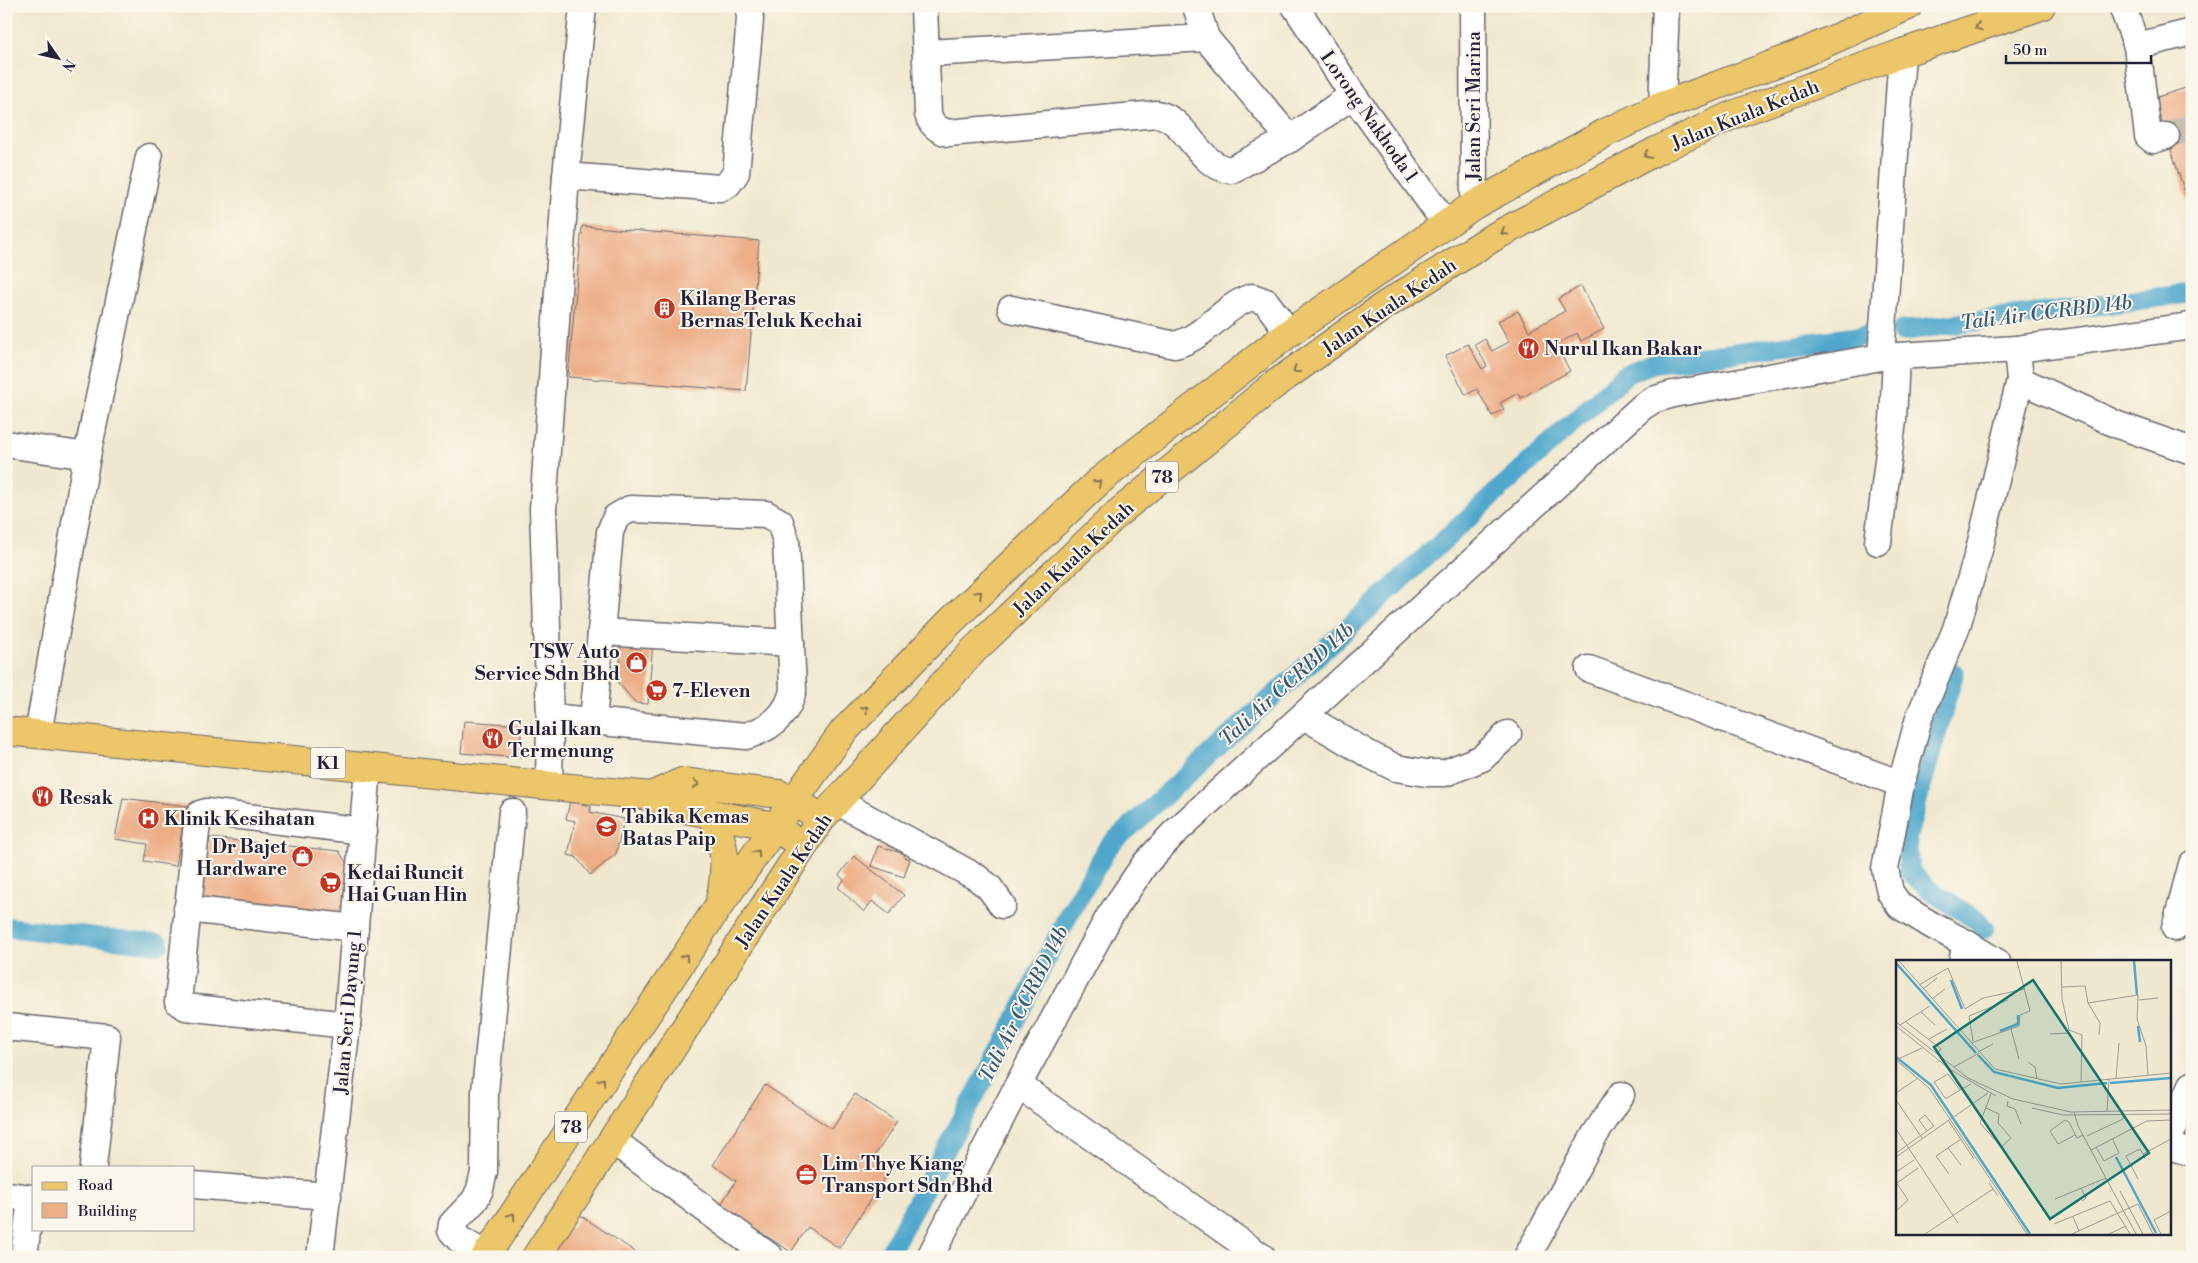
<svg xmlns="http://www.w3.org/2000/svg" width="2198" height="1263" viewBox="0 0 2198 1263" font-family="'Libre Bodoni',serif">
<rect width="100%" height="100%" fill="#fbf7ec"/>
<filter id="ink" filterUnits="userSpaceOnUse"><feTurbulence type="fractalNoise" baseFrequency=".02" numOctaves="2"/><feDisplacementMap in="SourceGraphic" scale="10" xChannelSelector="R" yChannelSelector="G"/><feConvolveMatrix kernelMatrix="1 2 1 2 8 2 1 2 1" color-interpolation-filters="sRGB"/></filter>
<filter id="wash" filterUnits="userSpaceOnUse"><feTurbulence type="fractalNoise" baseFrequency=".0096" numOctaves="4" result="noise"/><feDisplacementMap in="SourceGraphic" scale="20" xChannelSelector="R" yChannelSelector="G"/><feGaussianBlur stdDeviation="1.12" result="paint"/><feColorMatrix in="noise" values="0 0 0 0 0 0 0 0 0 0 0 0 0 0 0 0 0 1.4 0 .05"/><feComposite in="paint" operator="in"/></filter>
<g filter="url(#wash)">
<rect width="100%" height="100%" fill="#f0e8ce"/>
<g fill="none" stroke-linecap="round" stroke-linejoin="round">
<g stroke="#4fa7cc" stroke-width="20">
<polyline points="1901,331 2192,293"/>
<polyline points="1954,673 1907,837 1909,871 1928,889 1978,921 1984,929"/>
<polyline points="6,927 159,944"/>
<polyline points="2187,1132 2192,1134"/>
<polyline points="887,1257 1007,1037 1069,914 1108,847 1626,374 1654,363 1869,335"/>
</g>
</g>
<g id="blocks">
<g fill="#edae86">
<polygon points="2192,86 2192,211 2191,211 2154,98"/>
<polygon points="582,226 759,241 746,391 568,377"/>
<polygon points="1581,286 1604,329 1581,341 1577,333 1556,345 1570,371 1521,398 1518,393 1500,403 1504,409 1492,416 1477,389 1466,395 1445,356 1468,344 1482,369 1487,366 1475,345 1485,339 1492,351 1509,342 1498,321 1518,311 1529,331 1565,311 1558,299"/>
<polygon points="622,639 653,641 648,704 636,703 618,683"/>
<polygon points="464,721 522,725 519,758 461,753"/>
<polygon points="123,798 186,806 176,866 144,861 147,844 115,839"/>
<polygon points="570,801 591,806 590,812 624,819 616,854 590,875 576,857 568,855 575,821 566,819"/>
<polygon points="210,838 339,851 349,867 344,916 197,901"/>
<polygon points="878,846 905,854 904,857 910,859 904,877 871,866"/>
<polygon points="854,856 904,895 889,914 872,901 864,912 838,887 844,880 839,875"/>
<polygon points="765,1085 832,1129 855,1094 897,1122 874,1157 891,1168 839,1248 808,1227 791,1252 720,1206 736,1181 713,1165"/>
<polygon points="580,1215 643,1257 550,1257"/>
</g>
</g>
</g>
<g filter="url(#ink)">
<use href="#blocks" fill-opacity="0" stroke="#6a676e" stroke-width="1"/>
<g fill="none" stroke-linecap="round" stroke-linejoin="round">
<polyline stroke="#c7c0b1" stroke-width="26" stroke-dasharray="26 13" stroke-linecap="butt" points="2166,136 2192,127"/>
<defs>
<g id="minor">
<path d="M 924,6 L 928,114 C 931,125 938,130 948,133 L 1157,114 C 1189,120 1197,167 1231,170 L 1290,139 L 1353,95"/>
<polyline points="1196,6 1206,38 1290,139"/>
<polyline points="1295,6 1353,95 1446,224"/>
<polyline points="1473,6 1474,205"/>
<polyline points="2122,6 2137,46 2192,32"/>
<polyline points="2137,46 2148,136 2153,140 2166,136"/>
<polyline points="926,53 1206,38"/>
<polyline points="1662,106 1666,6"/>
<polyline points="566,176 720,188 728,184 736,173 750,19 749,6"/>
<path d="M 1011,309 L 1175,345 C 1206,337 1223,306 1252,297 L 1266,302 L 1289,333"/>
<polyline points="1881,357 1902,53"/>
<polyline points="2020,380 2118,425 2192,451"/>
<polyline points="6,444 87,456"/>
<polyline points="1878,542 1893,420 1896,357"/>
<polyline points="601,632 791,643"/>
<polyline points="1589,669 1901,784"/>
<polyline points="1304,716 1370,755 1396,768 1426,773 1445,773 1482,758 1508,734"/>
<path d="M 550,717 L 746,736 C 770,729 788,715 793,690 L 786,541 L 780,522 L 766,514 L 630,509 L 616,517 L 610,532 L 593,721"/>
<polyline points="38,734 87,456 149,157"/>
<polyline points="549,785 550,717 543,509 566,176 583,6"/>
<polyline points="838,802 976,877 989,887 1002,905"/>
<polyline points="187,909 355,928"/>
<polyline points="2175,928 2192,864"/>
<polyline points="1966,943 1997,962"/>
<polyline points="1962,962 1966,943 1933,926 1900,906 1890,892 1885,869 1901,784 1919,718 1956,629 1979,550 2020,380 2017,349"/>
<polyline points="347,1025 186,1007 178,1002 197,822 200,814 206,812 364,831"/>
<polyline points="6,1027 107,1037 93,1167"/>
<polyline points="1018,1085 1262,1257"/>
<polyline points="2169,1138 2192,1085"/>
<polyline points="612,1140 770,1257"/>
<polyline points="2169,1146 2192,1153"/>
<polyline points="194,1185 328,1196"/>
<polyline points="6,1195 31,1198 24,1257"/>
<polyline points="486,1255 459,1239 451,1230 452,1224 475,1200 480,1189 484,1172 485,1092 512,812"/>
<polyline points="320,1257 347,1025 368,767"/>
<polyline points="930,1257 1018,1085 1109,917 1145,864 1173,834 1642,407 1653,400 1673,394 1881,357 2017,349 2192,326"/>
<polyline points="1527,1257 1594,1136 1621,1095"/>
</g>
<g id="major">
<polyline points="6,731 651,796 679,808 775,826 788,836"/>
<polyline points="651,796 682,782 779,794 809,810"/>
<path d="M 710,813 C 727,843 727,868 720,900"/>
<polyline points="485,1257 718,907 843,732 951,621 1098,482 1289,333 1474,205 1607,132 1662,106 1798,55 1908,6"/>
<polyline points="536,1257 822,818 973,651 1118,513 1274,385 1384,306 1492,238 1656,151 1730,116 1902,53 2041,6"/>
</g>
</defs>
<use href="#minor" stroke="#6a676e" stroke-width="29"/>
<use href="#major" stroke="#6a676e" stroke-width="30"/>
<use href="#minor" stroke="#fff" stroke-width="26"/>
<use href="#major" stroke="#ecc669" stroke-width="28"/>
</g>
<defs><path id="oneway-chevron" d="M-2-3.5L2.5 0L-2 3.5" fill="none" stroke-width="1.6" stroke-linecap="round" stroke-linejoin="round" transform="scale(1.25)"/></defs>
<g stroke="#877452">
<use href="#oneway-chevron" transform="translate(1978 27) rotate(162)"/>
<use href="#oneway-chevron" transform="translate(1647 155) rotate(152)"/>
<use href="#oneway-chevron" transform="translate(1504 232) rotate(151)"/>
<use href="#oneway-chevron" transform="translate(1296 370) rotate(144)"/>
<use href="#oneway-chevron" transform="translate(1098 483) rotate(-41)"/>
<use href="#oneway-chevron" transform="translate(979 594) rotate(-43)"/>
<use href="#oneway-chevron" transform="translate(865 709) rotate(-46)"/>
<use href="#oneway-chevron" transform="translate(696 784) rotate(6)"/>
<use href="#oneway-chevron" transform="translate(757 853) rotate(-55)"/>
<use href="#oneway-chevron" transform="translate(685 957) rotate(-56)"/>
<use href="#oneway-chevron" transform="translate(602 1081) rotate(-56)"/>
<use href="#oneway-chevron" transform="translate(512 1216) rotate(-56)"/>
</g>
</g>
<defs>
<symbol id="building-disc" viewBox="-11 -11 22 22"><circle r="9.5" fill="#c8321e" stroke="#fbf7ec"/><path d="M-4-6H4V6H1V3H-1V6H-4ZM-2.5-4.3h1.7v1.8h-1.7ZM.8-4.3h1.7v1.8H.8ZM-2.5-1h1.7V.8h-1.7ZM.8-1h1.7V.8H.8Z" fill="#fff"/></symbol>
<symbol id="restaurant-disc" viewBox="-11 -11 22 22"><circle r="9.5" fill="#c8321e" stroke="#fbf7ec"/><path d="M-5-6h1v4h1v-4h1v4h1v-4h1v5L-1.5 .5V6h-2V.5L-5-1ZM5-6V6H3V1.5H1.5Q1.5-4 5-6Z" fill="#fff"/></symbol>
<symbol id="shop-disc" viewBox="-11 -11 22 22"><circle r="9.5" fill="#c8321e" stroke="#fbf7ec"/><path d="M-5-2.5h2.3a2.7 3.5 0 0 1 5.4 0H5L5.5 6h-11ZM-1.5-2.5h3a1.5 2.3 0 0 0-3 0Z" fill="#fff"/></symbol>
<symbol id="supermarket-disc" viewBox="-11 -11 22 22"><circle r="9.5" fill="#c8321e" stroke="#fbf7ec"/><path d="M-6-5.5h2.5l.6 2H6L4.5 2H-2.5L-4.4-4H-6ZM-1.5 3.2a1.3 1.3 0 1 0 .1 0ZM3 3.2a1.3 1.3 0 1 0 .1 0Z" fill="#fff"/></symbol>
<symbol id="hospital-disc" viewBox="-11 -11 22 22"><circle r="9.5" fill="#c8321e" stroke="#fbf7ec"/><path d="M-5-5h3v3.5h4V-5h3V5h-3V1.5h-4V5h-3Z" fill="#fff"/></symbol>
<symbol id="school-disc" viewBox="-11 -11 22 22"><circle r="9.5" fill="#c8321e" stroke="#fbf7ec"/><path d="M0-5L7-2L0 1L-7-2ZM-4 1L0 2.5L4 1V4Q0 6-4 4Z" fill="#fff"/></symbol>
<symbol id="office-disc" viewBox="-11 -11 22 22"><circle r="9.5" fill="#c8321e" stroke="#fbf7ec"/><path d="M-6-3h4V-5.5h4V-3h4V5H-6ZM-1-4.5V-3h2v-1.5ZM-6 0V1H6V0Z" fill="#fff"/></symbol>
</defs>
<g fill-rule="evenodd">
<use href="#building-disc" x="652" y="296" width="25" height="25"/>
<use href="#restaurant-disc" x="1516" y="336" width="25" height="25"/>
<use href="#shop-disc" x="624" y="650" width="25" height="25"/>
<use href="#supermarket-disc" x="644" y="678" width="25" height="25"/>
<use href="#restaurant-disc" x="480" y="726" width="25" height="25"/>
<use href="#restaurant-disc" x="30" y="784" width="25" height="25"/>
<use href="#hospital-disc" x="136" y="806" width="25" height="25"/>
<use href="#school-disc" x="594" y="814" width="25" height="25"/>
<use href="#shop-disc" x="290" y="844" width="25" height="25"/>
<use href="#supermarket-disc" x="318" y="870" width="25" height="25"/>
<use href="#office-disc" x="794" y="1162" width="25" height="25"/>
</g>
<g text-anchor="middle" stroke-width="4" stroke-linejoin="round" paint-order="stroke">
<g fill="#fbf7ec" stroke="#636270" stroke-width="1">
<rect x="1146" y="461.5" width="32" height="31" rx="4"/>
<rect x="310.5" y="747.5" width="35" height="31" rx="4"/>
<rect x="555" y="1111.5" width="32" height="31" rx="4"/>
</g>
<g font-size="18" font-weight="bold" fill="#22223b">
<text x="1162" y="483">78</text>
<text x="328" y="769">K1</text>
<text x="571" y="1133">78</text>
</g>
<g font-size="19" fill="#22223b" stroke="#fbf7ec">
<text transform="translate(1473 106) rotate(-90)" y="7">Jalan Seri Marina</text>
<text transform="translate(1745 114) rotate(-22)" y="7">Jalan Kuala Kedah</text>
<text transform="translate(1370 116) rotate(55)" y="7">Lorong Nakhoda 1</text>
<text transform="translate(1389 306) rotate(-34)" y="7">Jalan Kuala Kedah</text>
<text transform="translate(1073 558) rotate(-43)" y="7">Jalan Kuala Kedah</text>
<text transform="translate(783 880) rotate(-56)" y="7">Jalan Kuala Kedah</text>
<text transform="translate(347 1012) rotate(-85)" y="7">Jalan Seri Dayung 1</text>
</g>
<g font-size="19" font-weight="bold" fill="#22223b" stroke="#fbf7ec" text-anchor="start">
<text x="680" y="305">Kilang Beras<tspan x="680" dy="22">BernasTeluk Kechai</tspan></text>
<text x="1544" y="355">Nurul Ikan Bakar</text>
<text x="620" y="658" text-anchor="end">TSW Auto<tspan x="620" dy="22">Service Sdn Bhd</tspan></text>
<text x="672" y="697">7-Eleven</text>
<text x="508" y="735">Gulai Ikan<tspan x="508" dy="22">Termenung</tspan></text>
<text x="59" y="804">Resak</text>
<text x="622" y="823">Tabika Kemas<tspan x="622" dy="22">Batas Paip</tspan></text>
<text x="164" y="825">Klinik Kesihatan</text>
<text x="287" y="853" text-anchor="end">Dr Bajet<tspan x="287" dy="22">Hardware</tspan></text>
<text x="347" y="879">Kedai Runcit<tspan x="347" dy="22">Hai Guan Hin</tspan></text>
<text x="822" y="1170">Lim Thye Kiang<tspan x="822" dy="22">Transport Sdn Bhd</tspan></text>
</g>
<g font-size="20" font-style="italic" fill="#345775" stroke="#fbf7ec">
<text transform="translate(2046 312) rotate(-7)" y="7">Tali Air CCRBD 14b</text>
<text transform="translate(1286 684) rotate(-42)" y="7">Tali Air CCRBD 14b</text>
<text transform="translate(1023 1004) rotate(-63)" y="7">Tali Air CCRBD 14b</text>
</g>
</g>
<g transform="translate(1896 960)">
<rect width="275" height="275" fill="#f0e8ce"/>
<path fill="none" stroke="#4fa7cc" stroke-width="2.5" d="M 238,1 L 241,35M 0,3 L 80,93M 55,20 L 66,49M 242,66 L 244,82M 104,71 L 122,64 L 122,55M 82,95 L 98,112 L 162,128 L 211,123M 0,97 L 35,125 L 134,274M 214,123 L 275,118M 220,197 L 260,273"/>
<path fill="none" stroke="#9e9993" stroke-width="1" d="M 3,1 L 99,109 L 165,124 L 275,113M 165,1 L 166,39 L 173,70 L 186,75 L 185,122M 23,25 L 52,8 L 69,49 L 87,38 L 129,29M 166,27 L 189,26 L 192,43 L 242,35 L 241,59 L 250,86 L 252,115M 27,29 L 41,18M 36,39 L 49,29M 243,40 L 262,38M 192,43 L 204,63 L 203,75M 25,52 L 39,65M 0,62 L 72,118 L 117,139 L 175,152 L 275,150M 10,62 L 45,89 L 41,94M 4,65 L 34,46M 0,66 L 55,110 L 100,136M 115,69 L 123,99M 154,74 L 174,73M 33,79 L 51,69M 77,81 L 73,56 L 112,40M 75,83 L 123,66 L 124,55 L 134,51 L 121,1M 82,92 L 97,84M 0,100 L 33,128 L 131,274M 0,100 L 26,88M 132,102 L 139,107 L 141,119M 58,107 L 83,93M 220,118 L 223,83M 64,130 L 52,114 L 38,122 L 49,138 L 51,138 L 64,130 L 75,124M 0,133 L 22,118M 0,140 L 26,178M 112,141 L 111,146 L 119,149 L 125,164M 90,148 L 103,154 L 102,163 L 115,178 L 105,187 L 84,163 L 95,134M 136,148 L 167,155 L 275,154M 211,151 L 213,119M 178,152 L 182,166 L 240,274M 52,160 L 78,199M 0,169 L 62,263M 31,171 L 23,160 L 29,155 L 38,166M 179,175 L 162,184 L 154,171 L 169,160 L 173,162 L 181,178 L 187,175M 191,176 L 227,159 L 227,155M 200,187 L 208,201 L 223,193 L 216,178M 52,188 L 65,205M 195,190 L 251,161 L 275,160M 0,193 L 38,166M 0,197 L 92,133M 249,199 L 247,194 L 275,179M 0,212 L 18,200M 53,214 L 40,196 L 65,179M 242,219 L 230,196 L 244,189 L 247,194M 0,222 L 12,240 L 0,251M 1,223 L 22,208M 93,223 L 102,236M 185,228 L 190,238 L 186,241M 224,231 L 247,274M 159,239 L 210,218M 177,257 L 183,271M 158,264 L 214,241 L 234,274M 29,274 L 97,229M 176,274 L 242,244 L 257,274M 213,274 L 230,266M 265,274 L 258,260 L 275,251"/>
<path fill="#0f766e" fill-opacity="0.15" stroke="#0f766e" stroke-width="2.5" d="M 137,20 L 253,193 L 154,259 L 38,87 Z"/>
<rect width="275" height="275" fill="none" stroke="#22223b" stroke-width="2.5"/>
</g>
<rect width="2198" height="1263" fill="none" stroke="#fbf7ec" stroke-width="25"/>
<rect x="32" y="1166" width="162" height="65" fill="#fbf7ec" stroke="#a4a2a5"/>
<rect x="42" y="1182" width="25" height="8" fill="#ecc669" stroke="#a4a2a5"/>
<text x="78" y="1190" font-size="15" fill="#22223b">Road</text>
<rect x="42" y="1203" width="25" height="15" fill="#edae86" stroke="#a4a2a5"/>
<text x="78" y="1216" font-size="15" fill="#22223b">Building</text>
<g transform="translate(58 58) rotate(124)" stroke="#fbf7ec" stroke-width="4" paint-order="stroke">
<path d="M0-4L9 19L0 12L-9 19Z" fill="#22223b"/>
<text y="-8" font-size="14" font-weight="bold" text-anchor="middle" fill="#22223b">N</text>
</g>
<path d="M2006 55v8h145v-8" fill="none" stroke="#22223b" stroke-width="2.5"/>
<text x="2013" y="55" font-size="15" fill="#22223b" stroke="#fbf7ec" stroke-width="4" paint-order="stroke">50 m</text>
</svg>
